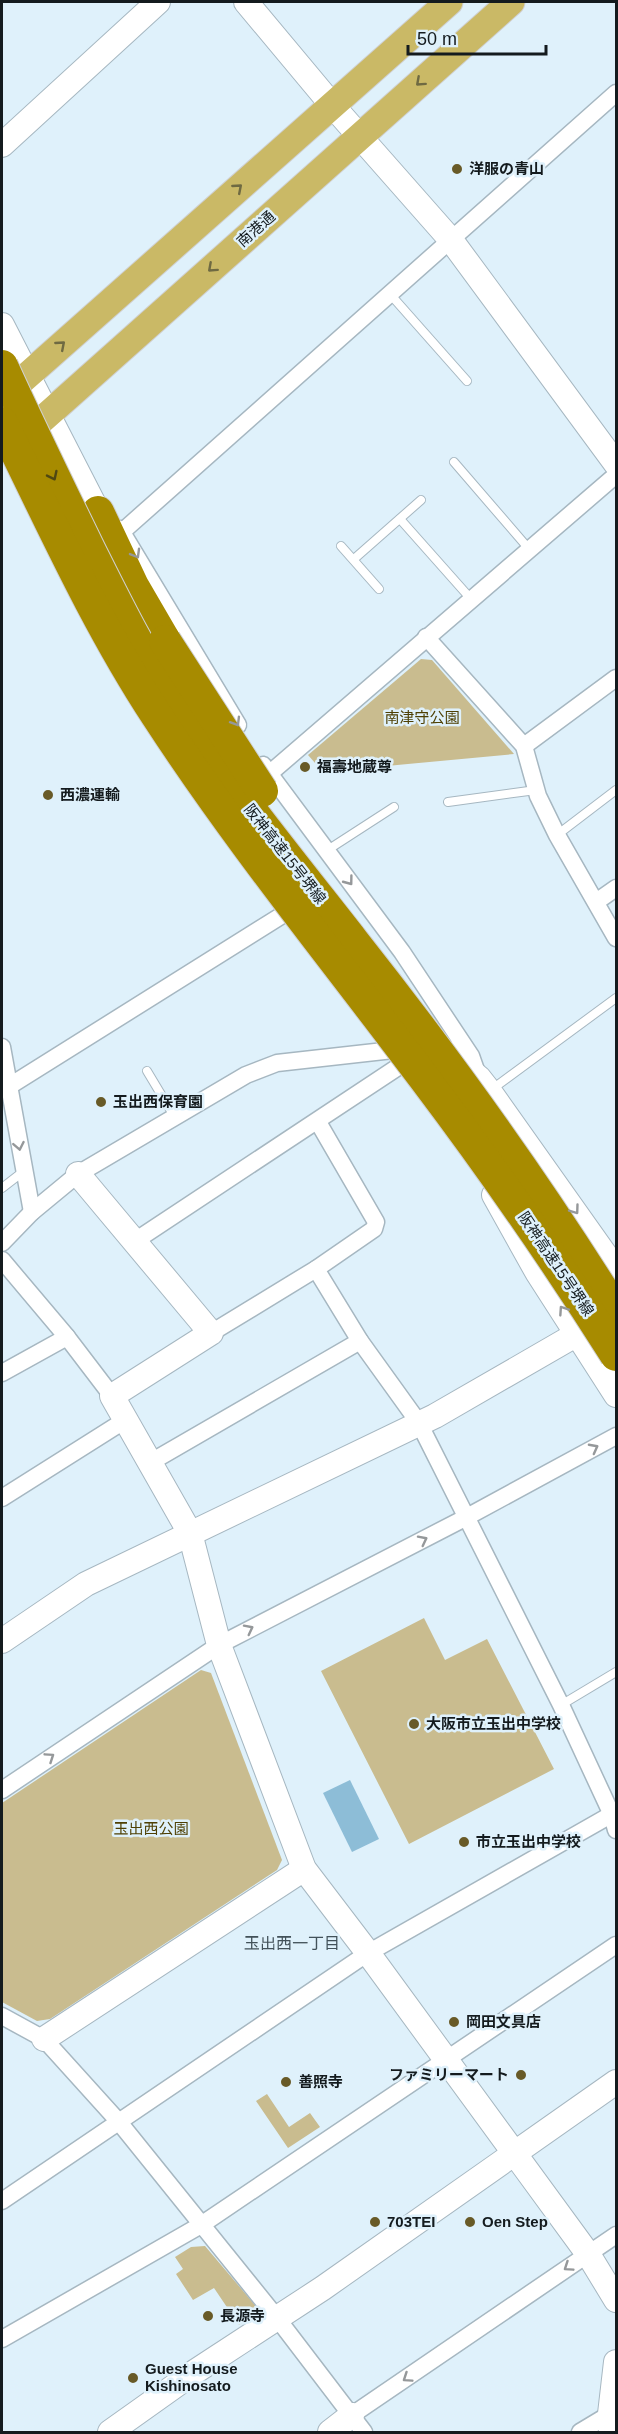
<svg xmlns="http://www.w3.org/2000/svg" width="618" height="2434" viewBox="0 0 618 2434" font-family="Helvetica,'Noto Sans JP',sans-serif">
<rect width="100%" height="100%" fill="#dff1fb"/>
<g fill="#c9bc8f">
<polygon points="421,659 432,660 514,754 323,772 308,755"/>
<polygon points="424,1618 445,1660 487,1639 554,1769 409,1844 321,1671"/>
<polygon points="201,1670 211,1673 282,1860 277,1870 50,2019 37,2021 2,2002 2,1803"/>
<polygon points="267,2094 289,2127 310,2113 320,2127 288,2148 256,2101"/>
<polygon points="205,2246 255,2305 257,2314 239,2325 214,2288 193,2300 176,2274 183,2269 175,2257 191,2247"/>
</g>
<polygon fill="#8dbdd7" points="350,1780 379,1839 352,1852 323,1793"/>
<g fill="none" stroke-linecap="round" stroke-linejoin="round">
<defs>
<g id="lane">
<polyline points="390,294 467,381"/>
<polyline points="454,462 529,549"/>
<polyline points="400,519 471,599"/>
<polyline points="341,546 379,589"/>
<polyline points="354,559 421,500"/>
<polyline points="448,802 536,790"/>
<polyline points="557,835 616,790"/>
<polyline points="326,851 394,807"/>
<polyline points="147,1071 174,1116"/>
<polyline points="491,1090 616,998"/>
<polyline points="2,1188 24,1171"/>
<polyline points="561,1705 616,1672"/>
</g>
<g id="street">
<polyline points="120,529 238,725"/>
<polyline points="123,531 616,93"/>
<polyline points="426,637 524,746 538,796 557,835 616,938"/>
<polyline points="524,746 616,678"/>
<polyline points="263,765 402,952 471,1056 478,1076"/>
<polyline points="269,774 616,475"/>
<polyline points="596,902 616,888"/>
<polyline points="2,1047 32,1212"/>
<polyline points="8,1087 284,914"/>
<polyline points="135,1241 404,1063"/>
<polyline points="2,1243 32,1212 78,1174 246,1075 277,1063 393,1050"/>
<polyline points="2,1260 67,1337 112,1396"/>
<polyline points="316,1269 360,1341 419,1423 561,1705 612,1815 616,1830"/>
<polyline points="211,1333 316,1269 374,1229 376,1222 318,1122"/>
<polyline points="2,1373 67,1337"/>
<polyline points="151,1462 360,1341"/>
<polyline points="2,1498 127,1419"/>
<polyline points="2,1790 219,1645 465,1518 616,1436"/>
<polyline points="2,2016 44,2039 119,2122 277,2318 364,2432"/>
<polyline points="2,2201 368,1953 616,1812"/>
<polyline points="2,2339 201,2225 616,1945"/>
<polyline points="352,2415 616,2235"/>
<polyline points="580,2432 610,2414"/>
</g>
<g id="secondary">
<polyline points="246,2 332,105 451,240 616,464"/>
<polyline points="2,145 158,2"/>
<polyline points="2,325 98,512 100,527"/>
<polyline points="449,1053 479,1078 490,1092 616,1270"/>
<polyline points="78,1174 211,1333 112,1396 190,1533 219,1645 304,1869 368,1953 588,2254 616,2300"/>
<polyline points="494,1195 537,1272 616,1395"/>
<polyline points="2,1641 86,1584 435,1416 591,1326"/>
<polyline points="44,2039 304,1869"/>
<polyline points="110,2432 193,2373 323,2288 616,2082"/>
<polyline points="330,2432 352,2415"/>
<polyline points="611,2432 610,2414 616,2362"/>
</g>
<g id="primary">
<polyline points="2,398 449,2"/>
<polyline points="17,442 511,2"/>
</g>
<polyline id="highway" points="98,512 133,586 165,641"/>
</defs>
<use href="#lane" stroke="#a6b7c1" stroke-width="10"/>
<use href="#street" stroke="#a6b7c1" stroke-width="19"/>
<use href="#secondary" stroke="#a6b7c1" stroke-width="26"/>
<use href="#primary" stroke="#d0d1d2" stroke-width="29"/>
<use href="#highway" stroke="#d0d1d2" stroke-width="34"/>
<use href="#lane" stroke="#fff" stroke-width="8"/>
<use href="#street" stroke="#fff" stroke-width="16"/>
<use href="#secondary" stroke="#fff" stroke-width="24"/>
<use href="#primary" stroke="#cab966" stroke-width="27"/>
<use href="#highway" stroke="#a78b00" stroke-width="32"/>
<defs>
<g id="highway-bridge">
<path d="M 2,366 C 30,428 60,489 90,551 C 116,603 142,656 175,705 C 230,787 292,863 353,941 C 447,1060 536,1183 616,1312"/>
<path d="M 2,423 C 51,522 96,623 157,716 C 239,842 334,958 424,1078 C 492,1168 556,1260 616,1355"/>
<polyline points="165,641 262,791"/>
</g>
</defs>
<use href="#highway-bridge" stroke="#d0d1d2" stroke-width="34" stroke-linecap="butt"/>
<use href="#highway-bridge" stroke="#a78b00" stroke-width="32"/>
</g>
<defs><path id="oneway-chevron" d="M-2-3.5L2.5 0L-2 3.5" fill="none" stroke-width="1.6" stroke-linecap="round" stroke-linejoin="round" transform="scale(1.5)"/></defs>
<g stroke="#6f6a42">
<use href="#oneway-chevron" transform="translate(420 82) rotate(138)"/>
<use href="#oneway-chevron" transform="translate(238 188) rotate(-41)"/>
<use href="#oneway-chevron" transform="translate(212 268) rotate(138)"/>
<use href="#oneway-chevron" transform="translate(61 345) rotate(-41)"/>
</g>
<use stroke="#4f4812" href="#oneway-chevron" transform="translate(53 476) rotate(64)"/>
<g stroke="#95989a">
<use href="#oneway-chevron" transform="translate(136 554) rotate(60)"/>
<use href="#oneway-chevron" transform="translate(236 722) rotate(59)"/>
<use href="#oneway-chevron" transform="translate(349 881) rotate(53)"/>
<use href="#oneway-chevron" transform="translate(19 1146) rotate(79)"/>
<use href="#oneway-chevron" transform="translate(575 1210) rotate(54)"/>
<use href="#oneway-chevron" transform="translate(563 1310) rotate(-124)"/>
<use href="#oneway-chevron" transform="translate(594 1448) rotate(-28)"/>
<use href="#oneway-chevron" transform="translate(423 1540) rotate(-27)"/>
<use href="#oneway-chevron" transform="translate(249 1629) rotate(-27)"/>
<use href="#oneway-chevron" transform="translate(50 1757) rotate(-34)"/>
<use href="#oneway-chevron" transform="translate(568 2267) rotate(146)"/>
<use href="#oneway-chevron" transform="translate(407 2378) rotate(146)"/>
</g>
<g fill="#685a27" stroke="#dff1fb" stroke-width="2">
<circle cx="457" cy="169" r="6"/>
<circle cx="305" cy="767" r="6"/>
<circle cx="48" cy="795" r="6"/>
<circle cx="101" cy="1102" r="6"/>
<circle cx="414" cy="1724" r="6"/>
<circle cx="464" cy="1842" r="6"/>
<circle cx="454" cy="2022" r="6"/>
<circle cx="521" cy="2075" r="6"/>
<circle cx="286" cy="2082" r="6"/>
<circle cx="375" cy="2222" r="6"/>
<circle cx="470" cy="2222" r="6"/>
<circle cx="208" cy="2316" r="6"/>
<circle cx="133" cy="2378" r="6"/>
</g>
<g text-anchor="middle" stroke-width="5" stroke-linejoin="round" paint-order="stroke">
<g font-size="15" font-weight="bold" fill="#141b1e" stroke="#dff1fb" text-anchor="start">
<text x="469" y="174">洋服の青山</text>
<text x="317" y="772">福壽地蔵尊</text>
<text x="60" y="800">西濃運輸</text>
<text x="113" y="1107">玉出西保育園</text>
<text x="426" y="1729">大阪市立玉出中学校</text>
<text x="476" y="1847">市立玉出中学校</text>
<text x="466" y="2027">岡田文具店</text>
<text x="509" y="2080" text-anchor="end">ファミリーマート</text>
<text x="298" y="2087">善照寺</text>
<text x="387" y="2227">703TEI</text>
<text x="482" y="2227">Oen Step</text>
<text x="220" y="2321">長源寺</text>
<text x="145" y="2374">Guest House<tspan x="145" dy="17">Kishinosato</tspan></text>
</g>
<g font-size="15" fill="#141b1e" stroke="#dff1fb">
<text transform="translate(256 229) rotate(-42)" y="5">南港通</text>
<text transform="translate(285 854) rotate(52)" y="5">阪神高速15号堺線</text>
<text transform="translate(556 1264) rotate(56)" y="5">阪神高速15号堺線</text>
</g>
<g font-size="15" fill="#4e4004" stroke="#dff1fb">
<text x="422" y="723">南津守公園</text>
<text x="151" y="1834">玉出西公園</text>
</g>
<g font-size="16" fill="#425159" stroke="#dff1fb">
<text x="292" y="1949">玉出西一丁目</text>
</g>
</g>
<rect width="618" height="2434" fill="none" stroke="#141b1e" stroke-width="6"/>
<path d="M408 45v9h138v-9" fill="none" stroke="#141b1e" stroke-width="3"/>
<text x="417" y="45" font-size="18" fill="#141b1e" stroke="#dff1fb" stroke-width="4.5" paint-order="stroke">50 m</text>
</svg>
